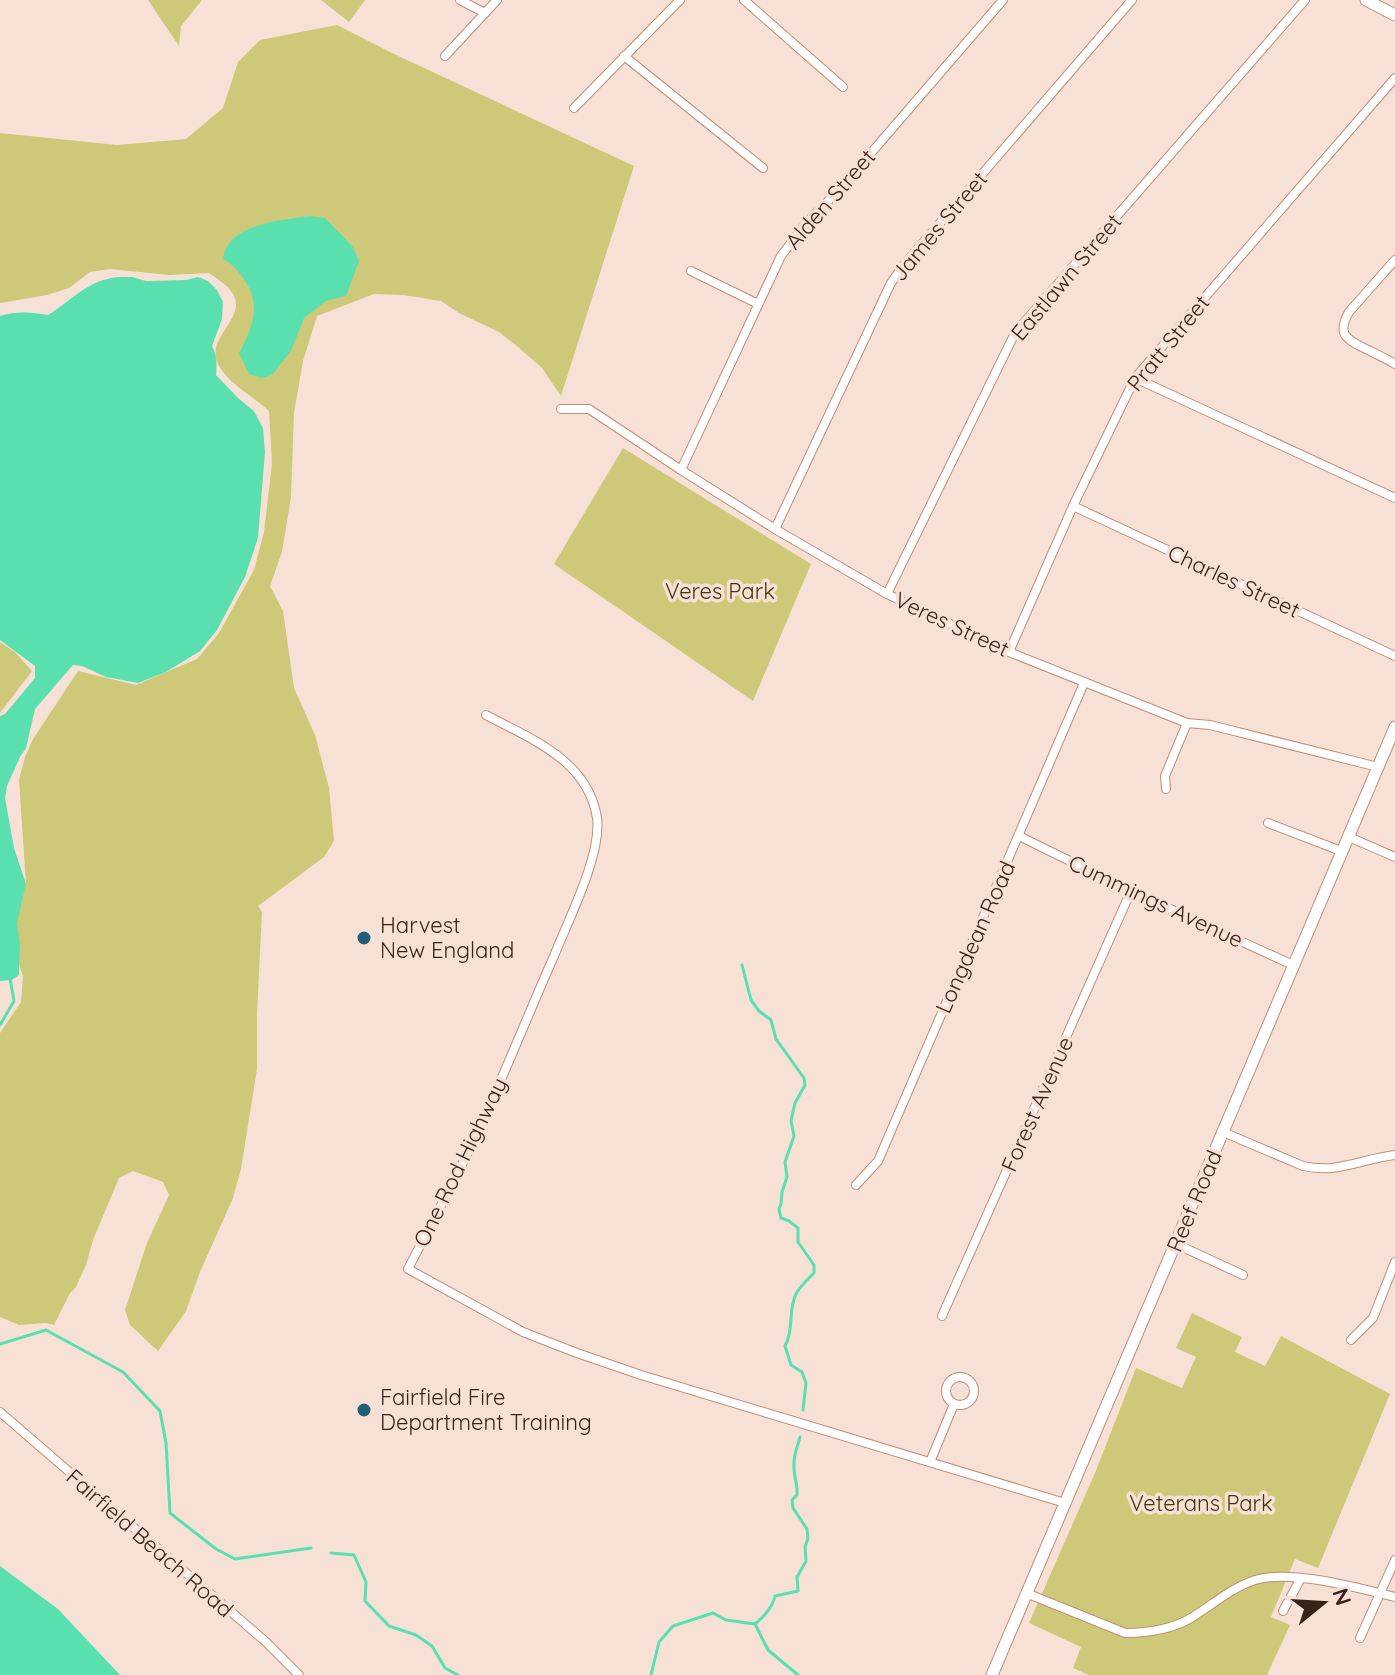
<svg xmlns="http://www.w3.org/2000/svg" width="1395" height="1675" viewBox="0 0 1395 1675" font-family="Quicksand,sans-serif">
<rect width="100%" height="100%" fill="#f7e1d7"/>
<g fill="#cec978">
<polygon points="148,0 202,0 181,26 179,46"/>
<polygon points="321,0 365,0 349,22"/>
<path d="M 337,25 L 392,53 L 634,166 L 561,396 L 542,368 L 518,347 L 499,332 L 459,313 L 441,301 L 403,295 L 374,294 L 317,316 L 303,361 L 294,413 L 291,497 L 282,552 L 270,586 L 283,611 L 294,688 L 315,735 L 329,788 L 334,841 L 324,857 L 258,906 L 262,912 L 257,1014 L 257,1069 L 241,1169 L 233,1198 L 200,1272 L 186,1311 L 158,1351 L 130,1325 L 125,1310 L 147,1243 L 169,1195 L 163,1182 L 133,1171 L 119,1178 L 93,1240 L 86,1265 L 76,1287 L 70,1293 L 54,1325 L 46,1323 L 19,1325 L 0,1317 L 0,1033 L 21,1002 L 23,977 L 3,909 L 26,883 L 19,780 L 25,757 L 33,739 L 78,671 L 136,685 L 197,659 L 219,633 L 254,570 L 264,532 L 272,464 L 269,411 C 253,396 228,384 218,364 C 205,337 247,319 233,294 C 228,285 217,279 209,273 L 169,275 L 110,269 L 90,272 L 69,288 L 47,295 L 0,303 L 0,133 L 117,145 L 186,139 L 223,108 L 238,62 L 260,40 Z"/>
<polygon points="623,448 811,564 753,701 554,564"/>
<polygon points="0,642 15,652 32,671 0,713"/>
<polygon points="1192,1313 1242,1337 1235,1352 1265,1366 1281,1336 1390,1394 1318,1568 1295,1559 1271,1617 1290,1625 1267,1675 1089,1675 1073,1668 1081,1647 1029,1623 1095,1473 1136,1368 1182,1388 1196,1357 1176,1348"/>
</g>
<g fill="#5ae0af">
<path d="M 310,216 L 325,218 L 353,247 L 359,261 L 346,296 L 326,301 L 304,318 L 291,351 L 272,375 L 262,378 L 249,374 L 239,353 C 252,329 262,305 245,281 C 237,270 235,266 223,259 C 227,224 281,220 310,216 Z"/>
<path d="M 118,277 L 132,277 L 146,281 L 186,280 L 198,277 L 208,281 L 217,290 L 223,302 L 222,319 L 212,346 C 217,355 217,365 216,375 L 238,398 L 254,411 L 263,428 L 265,452 L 258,538 L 245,577 L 217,630 L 200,651 L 166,672 L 138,683 L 106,677 L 82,666 L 73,665 L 35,709 L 26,748 L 20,757 L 7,786 L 5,798 L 14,848 L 26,884 L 17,923 L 20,944 L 19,975 L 12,980 L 0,981 L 0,716 L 5,714 L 35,678 L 35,666 L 0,640 L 0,316 C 15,311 32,312 48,315 C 72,300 88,280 118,277 Z"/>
<polygon points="0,1566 58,1609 120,1675 0,1675"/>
</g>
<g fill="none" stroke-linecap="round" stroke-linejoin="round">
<g stroke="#5ae0af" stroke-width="3">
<path d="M 742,965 L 751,1000 L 759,1011 L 771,1020 L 776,1039 L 804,1078 L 805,1085 L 795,1103 L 791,1121 L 794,1136 L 785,1162 L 787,1177 L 782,1192 L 781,1204 L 779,1209 L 781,1218 L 789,1221 L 798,1228 L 798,1242 L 814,1265 L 814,1273 C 808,1279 800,1286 796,1294 C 788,1310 794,1330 785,1346 L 791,1365 L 802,1372 L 806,1383 L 803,1410"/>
<polyline points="0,1025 14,1001 10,978"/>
<polyline points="0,1344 46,1330 123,1372 160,1411 166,1443 170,1513 216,1549 235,1559 311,1548"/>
<polyline points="331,1553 354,1555 366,1582 365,1601 389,1626 416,1635 432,1646 445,1668 458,1675"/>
<path d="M 755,1624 C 764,1617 773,1606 775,1596 L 798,1591 L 797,1577 L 806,1561 L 805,1547 L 808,1538 L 807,1529 L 793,1508 L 792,1500 L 797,1495 C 798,1485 793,1474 794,1463 C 794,1454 798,1445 800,1437"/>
<polyline points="651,1675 659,1642 673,1626 713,1613 726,1620 755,1624 768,1650 798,1675"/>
</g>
<defs>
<g id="minor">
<polyline points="460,0 485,13"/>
<polyline points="744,0 843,87"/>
<polyline points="445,56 497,0"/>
<polyline points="624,56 763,168"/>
<polyline points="574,108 680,0"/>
<path d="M 1395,260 L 1349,312 C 1337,333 1345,339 1364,348 C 1374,353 1385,358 1395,364"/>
<polyline points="691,271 758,304"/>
<polyline points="1135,378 1395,498"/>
<polyline points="561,409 589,409 681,470 775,529 887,594 1009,652 1187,723 1210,725 1378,767"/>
<polyline points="681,470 781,256 807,222 840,189 1003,0"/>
<polyline points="1073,506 1395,656"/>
<polyline points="775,529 891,283 903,266 1132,0"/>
<polyline points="887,594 1015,333 1305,0"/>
<polyline points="1009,652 1073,506 1135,378 1395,78"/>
<path d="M 486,715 C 531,739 588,760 597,818 C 602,854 568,921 554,956 C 528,1015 504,1075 477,1134 C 455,1180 431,1224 408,1269 L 523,1332 L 577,1353 L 641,1375 L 1065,1503"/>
<polyline points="1166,789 1165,776 1187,723"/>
<polyline points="1268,823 1341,851"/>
<polyline points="1019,836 1131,891 1293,965"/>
<polyline points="1349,837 1395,857"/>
<path d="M 1223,1132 L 1303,1166 C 1338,1174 1361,1159 1395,1155"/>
<polyline points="856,1185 878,1161 1084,683"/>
<polyline points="1176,1244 1243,1275"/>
<polyline points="942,1316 1131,891"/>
<polyline points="1351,1340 1373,1318 1395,1262"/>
<circle cx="960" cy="1391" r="14"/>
<polyline points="0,1412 266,1642 299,1675"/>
<polyline points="930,1462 954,1404"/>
<path d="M 1026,1593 L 1125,1633 C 1147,1633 1172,1629 1191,1618 C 1212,1605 1231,1588 1255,1580 C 1290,1569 1358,1588 1395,1597"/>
<polyline points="1283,1611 1301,1578"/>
<polyline points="1360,1638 1395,1560"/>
</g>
<g id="tertiary">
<polyline points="1366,0 1395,15"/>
<polyline points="992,1675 1395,727"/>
</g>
</defs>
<use href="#minor" stroke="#bf8d76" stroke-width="10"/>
<use href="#tertiary" stroke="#bf8d76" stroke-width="13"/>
<use href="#minor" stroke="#fff" stroke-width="8"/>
<use href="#tertiary" stroke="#fff" stroke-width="11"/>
</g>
<g fill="#215f76" stroke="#f7e1d7" stroke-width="3">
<circle cx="364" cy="938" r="8"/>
<circle cx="364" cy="1410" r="8"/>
</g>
<g text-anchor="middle" stroke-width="7" stroke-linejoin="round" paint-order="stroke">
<g font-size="22" fill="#37231a" stroke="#f7e1d7">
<text transform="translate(830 199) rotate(-49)" y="8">Alden Street</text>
<text transform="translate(939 226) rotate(-50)" y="8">James Street</text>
<text transform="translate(1066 277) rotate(-50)" y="8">Eastlawn Street</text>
<text transform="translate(1168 343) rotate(-51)" y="8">Pratt Street</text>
<text transform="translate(1234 581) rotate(25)" y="8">Charles Street</text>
<text transform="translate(952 624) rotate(25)" y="8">Veres Street</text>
<text transform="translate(1156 901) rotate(25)" y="8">Cummings Avenue</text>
<text transform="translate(975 937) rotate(-66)" y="8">Longdean Road</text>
<text transform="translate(1037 1104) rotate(-66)" y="8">Forest Avenue</text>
<text transform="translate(460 1162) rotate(-64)" y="8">One Rod Highway</text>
<text transform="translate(1194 1201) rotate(-67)" y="8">Reef Road</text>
<text transform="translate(150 1543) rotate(41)" y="8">Fairfield Beach Road</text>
</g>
<g font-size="22" fill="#3d3a07" stroke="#f7e1d7">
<text x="720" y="599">Veres Park</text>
<text x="1201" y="1511">Veterans Park</text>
</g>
<g font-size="22" fill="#37231a" stroke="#f7e1d7" text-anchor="start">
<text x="380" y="933">Harvest<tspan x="380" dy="25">New England</tspan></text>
<text x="380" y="1405">Fairfield Fire<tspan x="380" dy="25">Department Training</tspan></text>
</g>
</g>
<g transform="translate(1323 1603) rotate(72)" stroke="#f7e1d7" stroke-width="6" paint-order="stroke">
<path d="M0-6L14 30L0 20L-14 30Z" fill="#37231a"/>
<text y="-12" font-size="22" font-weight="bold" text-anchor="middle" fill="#37231a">N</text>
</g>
</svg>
